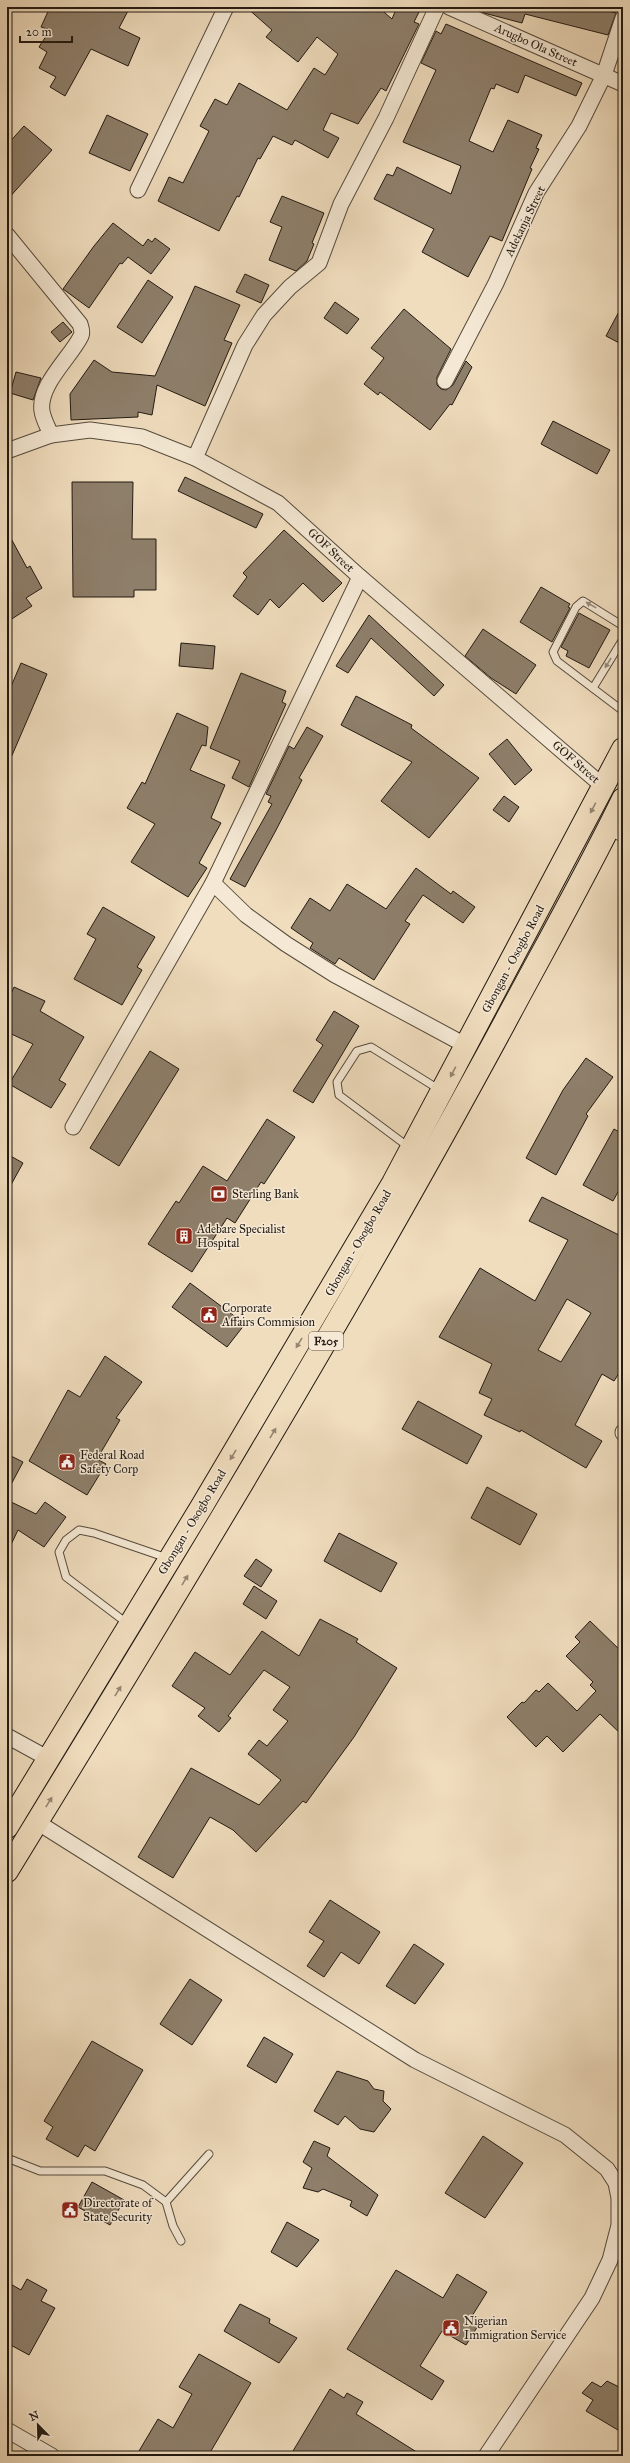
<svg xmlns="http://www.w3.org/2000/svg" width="630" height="2463" viewBox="0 0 630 2463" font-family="'IM FELL Great Primer',serif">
<rect width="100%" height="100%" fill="#f0ddbe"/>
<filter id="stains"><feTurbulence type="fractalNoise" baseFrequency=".005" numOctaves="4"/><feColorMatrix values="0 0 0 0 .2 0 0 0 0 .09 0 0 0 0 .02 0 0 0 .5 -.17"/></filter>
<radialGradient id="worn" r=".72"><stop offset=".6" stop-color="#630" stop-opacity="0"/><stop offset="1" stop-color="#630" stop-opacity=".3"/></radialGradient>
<g fill="#8e7f6b" stroke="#231a12" fill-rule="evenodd">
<polygon points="50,7 130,7 119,28 140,38 128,66 91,49 65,96 50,87 56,77 39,68 47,52 39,47 50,30 41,27"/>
<polygon points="246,7 378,7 392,19 397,7 409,7 419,12 414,22 419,24 386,91 381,88 358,124 331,113 323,130 339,138 328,158 295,140 292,145 273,136 260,159 258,158 239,197 237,196 219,231 158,201 169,177 183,183 209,131 200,126 215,99 227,105 239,83 287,110 314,68 325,75 338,54 317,37 298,62 266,37 272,30"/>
<polygon points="479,7 595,7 616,13 608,35 525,14 522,23 484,13 479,10"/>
<polygon points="446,24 582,83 576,96 525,75 518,93 496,84 494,89 491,88 469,141 493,152 508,120 542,135 536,148 539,149 530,168 532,169 502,241 490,236 468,277 422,252 434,229 374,199 387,174 393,176 397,167 451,194 461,166 403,142 436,70 421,63 436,31 441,34"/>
<polygon points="107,115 148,134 130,171 89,153"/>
<polygon points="24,126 52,150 7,200 7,145"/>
<polygon points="282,196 324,213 312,243 314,244 307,261 296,271 269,260 282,227 270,222"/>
<polygon points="113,223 143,246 148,239 152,242 155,238 170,249 151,274 128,257 122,264 120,263 89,308 63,289 94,246"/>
<polygon points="245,274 269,285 261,303 236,292"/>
<polygon points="148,280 173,297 142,343 117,327"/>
<polygon points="195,286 240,305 224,340 232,343 205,406 157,385 152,415 138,412 138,417 71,420 70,394 94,360 112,372 155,376"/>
<polygon points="335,302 359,319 347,334 324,318"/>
<polygon points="623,304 623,345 606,336"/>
<polygon points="404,309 451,349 437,377 437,385 441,389 446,390 453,385 466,361 472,367 452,405 450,404 430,430 380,392 378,395 364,384 384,358 371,348"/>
<polygon points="63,322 72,332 60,342 51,332"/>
<polygon points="16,372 41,378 33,400 10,393"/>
<polygon points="553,421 610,450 597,474 541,444"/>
<polygon points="185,477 263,514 256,528 178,491"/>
<polygon points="72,482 133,482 132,539 156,539 156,590 134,590 134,597 73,597"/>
<polygon points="284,530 342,583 323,602 303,583 279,608 270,599 258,615 233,596 247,577 243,573"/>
<polygon points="7,531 27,568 30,566 42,588 26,598 32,606 7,622"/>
<polygon points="541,587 570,604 568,607 570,608 552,642 520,622"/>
<polygon points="579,613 610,630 589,668 566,656 568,651 561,647"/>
<polygon points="369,615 444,685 434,696 371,638 348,673 336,666"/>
<polygon points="483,629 536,665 516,694 491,678 465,656"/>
<polygon points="181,643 215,646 213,669 179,666"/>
<polygon points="21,663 47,674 7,767 7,696"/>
<polygon points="241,673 286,691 282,702 286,704 249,787 232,778 240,761 210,748"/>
<polygon points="356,696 412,725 411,728 479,778 429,838 381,801 412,762 341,725"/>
<polygon points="177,713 208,727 206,746 202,745 190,770 225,785 211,818 221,823 199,863 207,868 188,897 131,862 155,824 127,808 142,782 145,784"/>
<polygon points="307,727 323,736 299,778 302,780 275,832 245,887 230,879 272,804 268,802 271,796 266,794 289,746 294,749"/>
<polygon points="507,739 532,770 515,785 489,754"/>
<polygon points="504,796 519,807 509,822 493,810"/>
<polygon points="416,868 451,894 453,891 475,907 463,923 423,895 405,921 410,924 374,980 339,958 335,964 310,948 313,943 291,928 310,898 330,911 347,884 386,909"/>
<polygon points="103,907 155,937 137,967 142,970 122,1005 74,979 96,939 87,934"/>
<polygon points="14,987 45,1001 40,1011 84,1037 59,1080 66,1084 51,1108 9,1084 33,1044 7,1032 7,1002"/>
<polygon points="334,1011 359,1026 313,1103 293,1091 323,1045 316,1040"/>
<polygon points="150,1051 179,1069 119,1166 90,1148"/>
<polygon points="586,1058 613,1077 586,1114 588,1116 556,1175 526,1158 563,1090"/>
<polygon points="267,1119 295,1137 264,1184 261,1182 235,1223 227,1218 192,1272 148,1244 176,1201 179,1203 203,1166 227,1181"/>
<polygon points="614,1129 623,1134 623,1183 613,1201 583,1185"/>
<polygon points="7,1154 23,1163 7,1192"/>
<path d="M 542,1197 L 623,1237 L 623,1367 L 614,1381 L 602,1374 L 575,1425 L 602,1441 L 586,1468 L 521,1430 L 520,1432 L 484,1415 L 492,1399 L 479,1393 L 492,1364 L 439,1337 L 480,1268 L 535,1301 L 568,1240 L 529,1221 ZM 567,1299 L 591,1313 L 561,1362 L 538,1350 Z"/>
<polygon points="190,1283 245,1324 227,1347 172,1307"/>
<polygon points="105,1356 142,1382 116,1418 120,1420 97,1459 106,1464 87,1495 29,1461 68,1390 80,1397"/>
<polygon points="418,1401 482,1436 467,1464 402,1429"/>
<polygon points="7,1454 23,1462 7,1492"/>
<polygon points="487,1487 537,1514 520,1545 471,1518"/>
<polygon points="7,1500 36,1514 45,1502 66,1517 44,1547 18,1530 7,1553"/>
<polygon points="339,1533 397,1563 381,1592 324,1561"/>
<polygon points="256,1559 272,1570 261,1587 244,1576"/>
<polygon points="254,1586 277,1601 266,1619 243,1604"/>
<polygon points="320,1619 358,1639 356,1642 397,1668 354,1737 306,1803 303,1801 256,1852 233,1830 210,1817 173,1878 138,1857 191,1768 259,1805 281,1780 248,1754 259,1740 267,1746 288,1721 273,1710 290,1687 264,1670 228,1716 231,1718 219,1732 198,1716 205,1708 172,1686 195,1652 230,1675 262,1631 299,1656"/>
<polygon points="590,1621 623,1653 623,1736 600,1714 563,1752 547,1736 536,1747 507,1717 522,1702 524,1703 536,1690 539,1692 548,1683 577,1711 596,1691 590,1685 593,1682 566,1656 580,1642 575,1637"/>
<polygon points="330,1900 380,1932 359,1964 341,1952 324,1977 307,1966 324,1941 309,1932"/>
<polygon points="414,1944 444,1964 415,2004 386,1986"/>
<polygon points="190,1979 222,2000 192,2045 160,2024"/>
<polygon points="264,2037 293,2054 276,2083 247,2066"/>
<polygon points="92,2041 143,2070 95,2151 85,2145 78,2157 46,2139 53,2127 44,2121"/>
<polygon points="337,2071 368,2081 374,2089 384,2091 383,2101 391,2109 374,2132 360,2129 345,2116 338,2125 314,2111"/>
<polygon points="483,2136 523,2163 485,2218 445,2193"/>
<polygon points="314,2141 330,2148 327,2156 378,2195 367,2216 350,2206 352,2201 323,2189 318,2192 303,2188 312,2168 303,2162"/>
<polygon points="92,2182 124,2200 110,2225 78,2207"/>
<polygon points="287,2222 319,2240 297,2267 271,2252"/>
<polygon points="396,2270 443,2298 457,2274 487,2292 472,2316 481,2321 466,2345 442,2331 420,2366 444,2381 432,2400 347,2349"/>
<polygon points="27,2279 47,2290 41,2301 55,2308 29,2355 7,2343 7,2282 21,2290"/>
<polygon points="240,2304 270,2319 269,2323 297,2338 279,2363 224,2331"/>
<polygon points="199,2354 251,2383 208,2456 136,2456 158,2419 173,2428 192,2394 179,2387"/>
<polygon points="607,2381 623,2389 623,2433 586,2411 593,2400 582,2393 592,2382 601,2387"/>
<polygon points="330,2389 344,2398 347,2393 363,2402 356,2414 423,2456 290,2456"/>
</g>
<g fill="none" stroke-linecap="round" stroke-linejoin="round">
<defs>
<g id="service">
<polyline points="623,626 583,601 576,607 553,652 557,661 623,711"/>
<polyline points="593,688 623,639"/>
<polyline points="410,1148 339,1095 337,1082 357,1051 371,1047 440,1090"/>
<polyline points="128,1624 66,1577 59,1552 66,1540 79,1530 94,1533 167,1558"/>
<polyline points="7,2158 40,2171 105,2171 143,2185 166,2202 173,2226 181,2241"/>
<polyline points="166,2202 209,2154"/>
</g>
<g id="minor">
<polyline points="449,7 623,84"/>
<polyline points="138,190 226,7"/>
<path d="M 7,235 L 80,324 C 81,328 83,332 81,336 C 71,357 38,385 42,411 C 43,419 48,427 51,435"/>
<polyline points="445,381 496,283 536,193 579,126 604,75 623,18"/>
<polyline points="7,451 51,435 90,430 142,437 195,458 278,503 360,577 604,787"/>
<polyline points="195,458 245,345 264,315 290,287 319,263 341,204 386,118 437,7"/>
<polyline points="609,827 623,834"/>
<polyline points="213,883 246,915 286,944 335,975 467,1046"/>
<polyline points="73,1127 213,883 360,577"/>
<polyline points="623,1433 623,1432"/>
<polyline points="7,1736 49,1759"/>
<polyline points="37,1822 415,2060 565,2135 607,2169 616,2183 619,2198 619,2225 610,2260 592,2298 486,2456"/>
<polyline points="7,2430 52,2456"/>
</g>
<g id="primary">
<polyline points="7,1827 202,1506 393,1183 623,749"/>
<path d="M 7,1871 C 178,1592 348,1313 504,1024 C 544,949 586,875 623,799"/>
</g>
</defs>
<use href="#service" stroke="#564b3d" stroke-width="9"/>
<use href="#minor" stroke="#564b3d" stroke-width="17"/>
<use href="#primary" stroke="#231a12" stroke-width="24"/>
<use href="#service" stroke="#f5e9d5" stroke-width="7"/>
<use href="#minor" stroke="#f5e9d5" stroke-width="15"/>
<use href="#primary" stroke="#f0ddbe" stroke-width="22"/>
</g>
<defs><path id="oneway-solid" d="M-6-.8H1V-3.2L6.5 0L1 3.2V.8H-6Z"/></defs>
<g fill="#968c7d">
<use href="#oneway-solid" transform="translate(591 605) rotate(-151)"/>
<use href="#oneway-solid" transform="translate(608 663) rotate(121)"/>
</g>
<g fill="#948571">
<use href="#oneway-solid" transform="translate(593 808) rotate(118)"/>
<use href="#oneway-solid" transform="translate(453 1072) rotate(118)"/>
<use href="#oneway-solid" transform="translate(299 1343) rotate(121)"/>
<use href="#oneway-solid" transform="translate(273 1433) rotate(-59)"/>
<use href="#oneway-solid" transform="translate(233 1455) rotate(121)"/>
<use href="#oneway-solid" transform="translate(185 1580) rotate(-59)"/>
<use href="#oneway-solid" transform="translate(118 1691) rotate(-58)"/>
<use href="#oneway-solid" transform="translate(49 1802) rotate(-58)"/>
</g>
<defs>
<symbol id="bank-square" viewBox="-11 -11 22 22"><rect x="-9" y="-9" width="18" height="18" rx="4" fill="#8f2418" stroke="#f5e9d5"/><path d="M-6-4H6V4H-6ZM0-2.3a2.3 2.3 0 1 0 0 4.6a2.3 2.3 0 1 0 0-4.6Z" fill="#fff"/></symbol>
<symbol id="building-square" viewBox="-11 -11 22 22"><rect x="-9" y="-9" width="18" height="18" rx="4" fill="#8f2418" stroke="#f5e9d5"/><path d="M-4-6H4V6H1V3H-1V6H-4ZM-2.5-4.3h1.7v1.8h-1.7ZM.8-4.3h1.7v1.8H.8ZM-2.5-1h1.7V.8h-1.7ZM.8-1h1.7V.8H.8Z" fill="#fff"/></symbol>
<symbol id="civic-square" viewBox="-11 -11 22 22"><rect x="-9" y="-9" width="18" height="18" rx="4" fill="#8f2418" stroke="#f5e9d5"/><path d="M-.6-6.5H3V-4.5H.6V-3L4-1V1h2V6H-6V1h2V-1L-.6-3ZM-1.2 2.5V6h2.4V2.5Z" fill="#fff"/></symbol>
</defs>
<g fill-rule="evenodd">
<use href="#bank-square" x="209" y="1184" width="20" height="20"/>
<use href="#building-square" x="174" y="1226" width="20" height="20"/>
<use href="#civic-square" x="199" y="1305" width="20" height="20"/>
<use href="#civic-square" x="57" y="1452" width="20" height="20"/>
<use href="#civic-square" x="60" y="2200" width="20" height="20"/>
<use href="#civic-square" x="441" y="2318" width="20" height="20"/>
</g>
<g text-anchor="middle" stroke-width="3" stroke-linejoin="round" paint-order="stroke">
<rect fill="#f5e9d5" stroke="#62584c" stroke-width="1" x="309" y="1332" width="34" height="18" rx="3"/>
<g font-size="11" font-weight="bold" fill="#231a12">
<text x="326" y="1345">F205</text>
</g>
<g font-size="12" fill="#231a12" stroke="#f5e9d5">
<text transform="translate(536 45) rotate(24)" y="4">Arugbo Ola Street</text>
<text transform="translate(525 221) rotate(-64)" y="4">Adekanja Street</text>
<text transform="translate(331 550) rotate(43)" y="4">GOF Street</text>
<text transform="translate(576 762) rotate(41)" y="4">GOF Street</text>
<text transform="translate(513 959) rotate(-62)" y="4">Gbongan - Osogbo Road</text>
<text transform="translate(358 1243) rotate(-60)" y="4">Gbongan - Osogbo Road</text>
<text transform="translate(192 1522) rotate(-59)" y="4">Gbongan - Osogbo Road</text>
</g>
<g font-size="12" fill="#231a12" stroke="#f5e9d5" text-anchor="start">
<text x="232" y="1198">Sterling Bank</text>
<text x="197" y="1233">Adebare Specialist<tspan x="197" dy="14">Hospital</tspan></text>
<text x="222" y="1312">Corporate<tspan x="222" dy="14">Affairs Commision</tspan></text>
<text x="80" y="1459">Federal Road<tspan x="80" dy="14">Safety Corp</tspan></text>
<text x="83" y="2207">Directorate of<tspan x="83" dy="14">State Security</tspan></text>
<text x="464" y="2325">Nigerian<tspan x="464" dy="14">Immigration Service</tspan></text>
</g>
</g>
<rect width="630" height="2463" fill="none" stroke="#f0ddbe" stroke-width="24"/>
<rect x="8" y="8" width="614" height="2447" fill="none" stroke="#231a12" stroke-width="2"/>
<rect x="12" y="12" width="606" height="2439" fill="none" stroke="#231a12"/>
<g transform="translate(38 2425) rotate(337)" stroke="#f5e9d5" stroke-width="3" paint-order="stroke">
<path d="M0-3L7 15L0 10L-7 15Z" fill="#231a12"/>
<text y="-6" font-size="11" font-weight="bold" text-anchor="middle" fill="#231a12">N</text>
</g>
<path d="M20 36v6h52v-6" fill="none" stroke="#231a12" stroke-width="2"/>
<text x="26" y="36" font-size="12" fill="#231a12" stroke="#f5e9d5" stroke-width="3" paint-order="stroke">20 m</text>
<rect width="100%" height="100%" filter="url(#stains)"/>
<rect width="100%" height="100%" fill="url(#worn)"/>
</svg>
